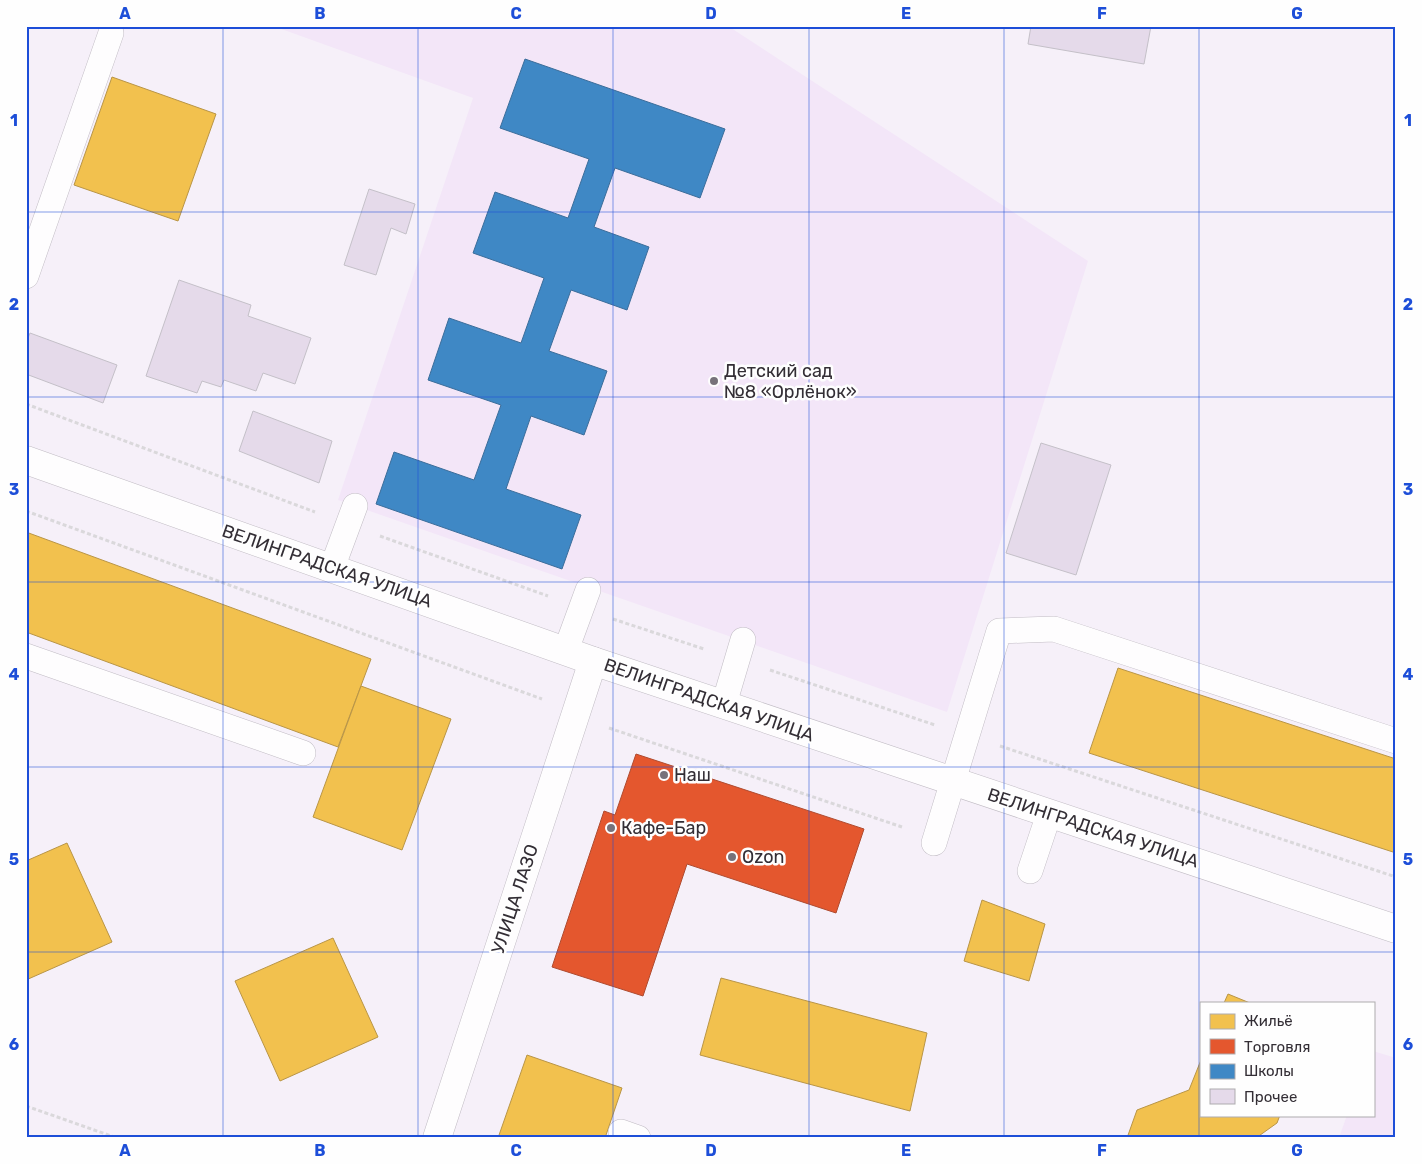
<svg xmlns="http://www.w3.org/2000/svg" width="1422" height="1164" viewBox="0 0 1422 1164" font-family="Rubik,sans-serif">
<rect width="100%" height="100%" fill="#f6f0f9"/>
<g fill="#f3e6f8">
<polygon points="273,26 728,26 1088,261 947,712 338,500 473,98"/>
<polygon points="1373,1051 1396,1058 1396,1138 1339,1138 1347,1115 1373,1115"/>
</g>
<g fill="#f2c14e" stroke="#b99546">
<polygon points="112,77 216,114 178,221 74,185"/>
<polygon points="26,532 371,659 338,747 26,632"/>
<polygon points="1118,668 1396,759 1396,853 1089,753"/>
<polygon points="361,686 451,719 402,850 313,817"/>
<polygon points="67,843 112,942 26,980 26,861"/>
<polygon points="982,900 1045,924 1029,981 964,961"/>
<polygon points="333,938 378,1037 280,1081 235,981"/>
<polygon points="721,978 927,1033 910,1111 700,1055"/>
<polygon points="1228,994 1250,1003 1224,1003"/>
<polygon points="527,1055 622,1088 605,1138 498,1138"/>
<polygon points="1201,1060 1201,1115 1280,1115 1277,1123 1256,1138 1127,1138 1137,1110 1189,1090"/>
</g>
<polygon fill="#e4572e" stroke="#af4b30" points="636,754 864,829 836,913 687,864 643,996 552,967 604,811 615,815"/>
<polygon fill="#3f88c5" stroke="#3b6d9a" points="525,59 725,129 700,198 615,168 594,227 649,247 627,310 571,290 549,351 607,371 584,435 531,416 506,489 581,515 562,569 376,504 394,452 474,480 501,405 428,380 449,318 521,343 544,278 473,253 495,192 568,218 589,159 500,128"/>
<g fill="#e5daea" stroke="#c4c0c8">
<polygon points="1031,26 1151,26 1144,64 1028,44"/>
<polygon points="369,189 415,204 406,234 391,228 376,275 344,265"/>
<polygon points="179,280 251,305 248,316 311,338 295,384 263,373 256,391 224,380 221,387 202,381 197,393 146,376"/>
<polygon points="30,333 117,365 103,403 26,374 26,343"/>
<polygon points="253,411 332,441 319,483 239,451"/>
<polygon points="1041,443 1111,465 1076,575 1006,553"/>
</g>
<g fill="none" stroke-linecap="round" stroke-linejoin="round">
<defs>
<g id="service">
<polyline points="26,276 111,33"/>
<polyline points="332,568 355,506"/>
<polyline points="566,650 588,590"/>
<polyline points="26,656 303,753"/>
<polyline points="724,704 743,640"/>
<polyline points="934,843 999,631 1054,629 1396,741"/>
<polyline points="1030,871 1049,814"/>
<polyline points="621,1132 638,1138"/>
</g>
<g id="minor">
<polyline points="26,460 593,661 1396,929"/>
<polyline points="437,1138 593,661"/>
</g>
</defs>
<use href="#service" stroke="#c1bcc4" stroke-width="26"/>
<use href="#minor" stroke="#c1bcc4" stroke-width="29"/>
<g stroke="#dad8db" stroke-width="3" stroke-dasharray="4 2.5" stroke-linecap="butt">
<polyline points="26,404 315,512"/>
<polyline points="26,511 542,699"/>
<polyline points="380,536 548,596"/>
<polyline points="613,619 704,649"/>
<polyline points="770,670 935,725"/>
<polyline points="609,728 902,827"/>
<polyline points="1000,746 1396,877"/>
<polyline points="26,1106 117,1138"/>
</g>
<use href="#service" stroke="#fefdfe" stroke-width="25"/>
<use href="#minor" stroke="#fefdfe" stroke-width="28"/>
</g>
<path fill="none" stroke="#1d4ed8" stroke-width="1" stroke-opacity="0.55" d="M 223,26 L 223,1138M 418,26 L 418,1138M 613,26 L 613,1138M 809,26 L 809,1138M 1004,26 L 1004,1138M 1199,26 L 1199,1138M 26,212 L 1396,212M 26,397 L 1396,397M 26,582 L 1396,582M 26,767 L 1396,767M 26,952 L 1396,952"/>
<g fill="#77727a" stroke="#fefefe" stroke-width="2">
<circle cx="714" cy="381" r="5"/>
<circle cx="664" cy="775" r="5"/>
<circle cx="611" cy="828" r="5"/>
<circle cx="732" cy="857" r="5"/>
</g>
<g text-anchor="middle" stroke-width="5" stroke-linejoin="round" paint-order="stroke">
<g font-size="18" fill="#332e35" stroke="#fefefe" text-anchor="start">
<text x="724" y="377">Детский сад<tspan x="724" dy="21">№8 «Орлёнок»</tspan></text>
<text x="674" y="781">Наш</text>
<text x="621" y="834">Кафе-Бар</text>
<text x="742" y="863">Ozon</text>
</g>
<g font-size="18" fill="#332e35" stroke="#fefefe">
<text transform="translate(327 566) rotate(19)" y="6">ВЕЛИНГРАДСКАЯ УЛИЦА</text>
<text transform="translate(709 700) rotate(19)" y="6">ВЕЛИНГРАДСКАЯ УЛИЦА</text>
<text transform="translate(1093 828) rotate(18)" y="6">ВЕЛИНГРАДСКАЯ УЛИЦА</text>
<text transform="translate(515 899) rotate(-72)" y="6">УЛИЦА ЛАЗО</text>
</g>
</g>
<rect width="1422" height="1164" fill="none" stroke="#fefefe" stroke-width="55"/>
<rect x="1200" y="1002" width="175" height="115" fill="#fefefe" stroke="#adabae"/>
<rect x="1210" y="1014" width="25" height="15" fill="#f2c14e" stroke="#adabae"/>
<text x="1244" y="1026" font-size="15" fill="#332e35">Жильё</text>
<rect x="1210" y="1039" width="25" height="15" fill="#e4572e" stroke="#adabae"/>
<text x="1244" y="1052" font-size="15" fill="#332e35">Торговля</text>
<rect x="1210" y="1064" width="25" height="15" fill="#3f88c5" stroke="#adabae"/>
<text x="1244" y="1076" font-size="15" fill="#332e35">Школы</text>
<rect x="1210" y="1089" width="25" height="15" fill="#e5daea" stroke="#adabae"/>
<text x="1244" y="1102" font-size="15" fill="#332e35">Прочее</text>
<rect x="28" y="28" width="1366" height="1108" fill="none" stroke="#1d4ed8" stroke-width="2"/>
<g font-size="16" text-anchor="middle" font-weight="bold" fill="#1d4ed8">
<text x="125" y="19">A</text>
<text x="320" y="19">B</text>
<text x="516" y="19">C</text>
<text x="711" y="19">D</text>
<text x="906" y="19">E</text>
<text x="1102" y="19">F</text>
<text x="1297" y="19">G</text>
<text x="14" y="126">1</text>
<text x="1408" y="126">1</text>
<text x="14" y="310">2</text>
<text x="1408" y="310">2</text>
<text x="14" y="495">3</text>
<text x="1408" y="495">3</text>
<text x="14" y="680">4</text>
<text x="1408" y="680">4</text>
<text x="14" y="865">5</text>
<text x="1408" y="865">5</text>
<text x="14" y="1050">6</text>
<text x="1408" y="1050">6</text>
<text x="125" y="1156">A</text>
<text x="320" y="1156">B</text>
<text x="516" y="1156">C</text>
<text x="711" y="1156">D</text>
<text x="906" y="1156">E</text>
<text x="1102" y="1156">F</text>
<text x="1297" y="1156">G</text>
</g>
</svg>
